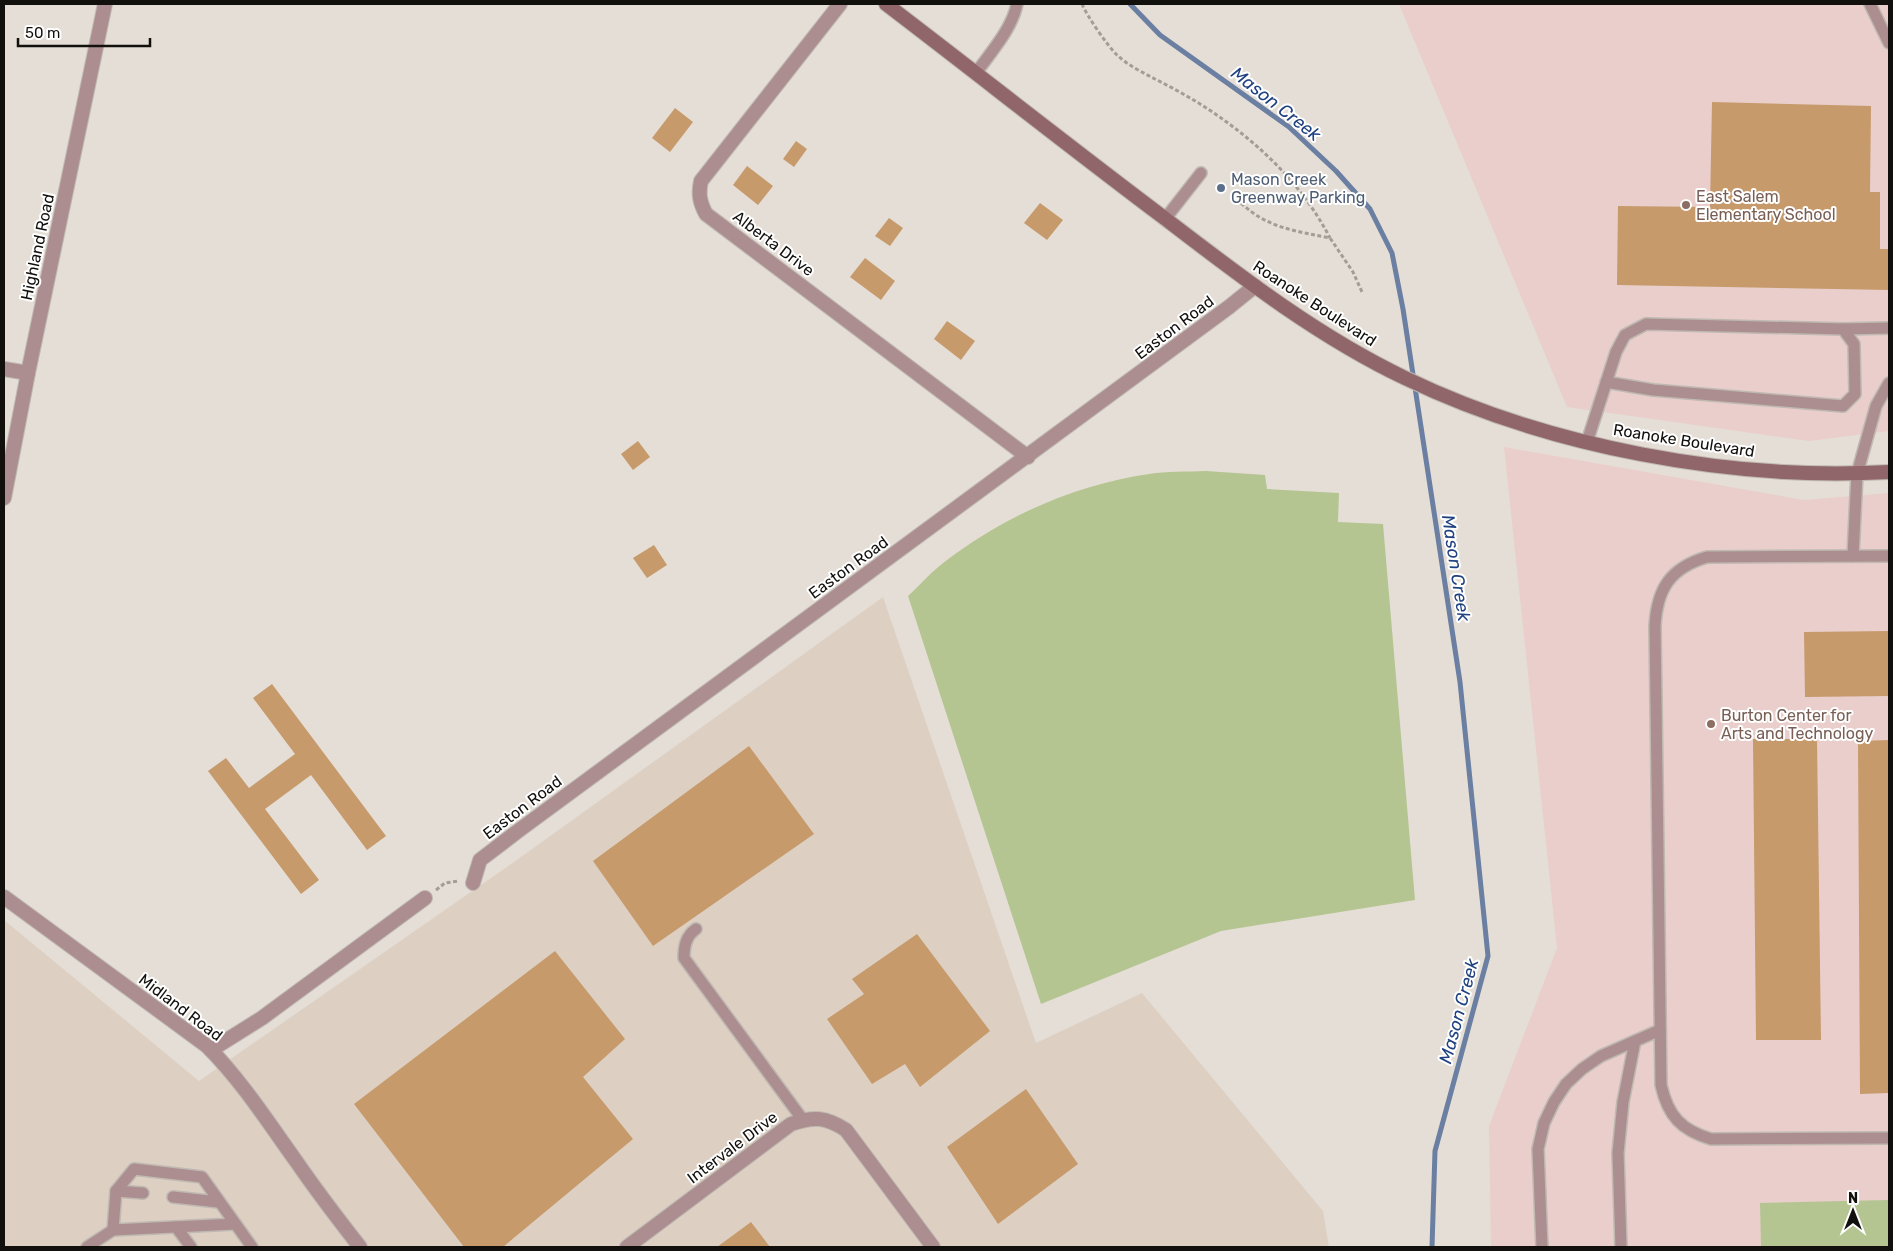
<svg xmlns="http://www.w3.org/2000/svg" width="1893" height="1251" viewBox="0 0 1893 1251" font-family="Rubik,sans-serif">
<rect width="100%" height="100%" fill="#e5ded6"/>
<polygon fill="#ddd0c3" points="883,597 1036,1043 1142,993 1323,1211 1329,1247 4,1247 4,920 199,1081 514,862"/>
<g fill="#e9cecb">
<polygon points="1399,4 1889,4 1889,431 1809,441 1567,407"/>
<polygon points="1504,447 1804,500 1889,493 1889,1247 1491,1247 1489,1126 1557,948"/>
</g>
<g fill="#b5c591">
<path d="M 1206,471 L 1265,475 L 1267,489 L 1339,493 L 1338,522 L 1383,524 L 1415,900 L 1221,931 L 1041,1004 L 908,596 C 921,584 933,570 947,560 C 1007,515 1075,485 1149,474 C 1167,471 1187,472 1206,471 Z"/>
<polygon points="1889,1200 1889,1247 1761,1247 1760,1203"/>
</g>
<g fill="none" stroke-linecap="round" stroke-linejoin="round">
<polyline stroke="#6a7fa1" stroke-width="5" points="1130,4 1160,35 1289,127 1336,171 1370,209 1392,253 1403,309 1460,682 1488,956 1435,1151 1432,1247"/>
</g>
<g fill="#c69a6b">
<polygon points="1712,102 1871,106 1870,192 1880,192 1880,249 1889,249 1889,290 1617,285 1618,206 1710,207"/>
<polygon points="675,108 693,122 670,152 652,138"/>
<polygon points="796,141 807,149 794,167 783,159"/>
<polygon points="747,166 773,186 758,205 733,185"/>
<polygon points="1040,203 1063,220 1047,240 1024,223"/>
<polygon points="889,218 903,228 890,246 875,236"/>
<polygon points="865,258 895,281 881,300 850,277"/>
<polygon points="947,321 975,341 961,360 934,339"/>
<polygon points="638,441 650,457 633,470 621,454"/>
<polygon points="654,545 667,565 647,578 633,558"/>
<polygon points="1889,631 1889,696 1805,697 1804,632"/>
<polygon points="272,684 386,836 367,850 311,775 265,809 319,880 301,894 208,771 226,758 249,788 295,754 253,698"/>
<polygon points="1753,739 1817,739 1821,1040 1756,1040"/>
<polygon points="1889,740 1889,1093 1860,1094 1858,741"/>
<polygon points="749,746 814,834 653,946 593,861"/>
<polygon points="917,934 990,1031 920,1087 905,1064 872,1084 827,1019 864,994 852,979"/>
<polygon points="555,951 625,1039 583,1077 633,1139 503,1247 464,1247 354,1104"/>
<polygon points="1026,1089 1078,1164 998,1224 947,1147"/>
<polygon points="751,1222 770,1247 717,1247"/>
</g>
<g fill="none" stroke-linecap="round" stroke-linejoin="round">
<defs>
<g id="service">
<polyline points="1870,4 1889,43"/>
<path d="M 976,73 C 991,52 1012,29 1017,4"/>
<polyline points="1165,219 1201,173"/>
<polyline points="1843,329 1889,328"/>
<polyline points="1587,442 1616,352 1625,335 1646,324 1843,329 1854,344 1855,394 1843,406 1653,390 1606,382"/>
<polyline points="1853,556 1857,474 1876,406 1889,383"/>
<path d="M 1889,556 L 1707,557 C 1670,568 1657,589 1655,626 L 1661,1085 C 1668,1116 1681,1130 1711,1139 L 1889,1138"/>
<path d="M 696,929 C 686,936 684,946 684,958 L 803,1120"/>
<polyline points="116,1191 143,1193"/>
<polyline points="173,1197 218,1202"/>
<polyline points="176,1227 191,1247"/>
<polyline points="113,1230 116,1191 134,1169 202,1177 252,1247"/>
<polyline points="87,1247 113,1230 235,1224"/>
<polyline points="1542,1247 1538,1149 1544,1123 1554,1102 1566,1084 1582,1069 1601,1056 1635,1041"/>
<polyline points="1621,1247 1618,1153 1623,1102 1635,1041 1660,1030"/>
</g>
<g id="minor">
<path d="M 840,4 L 701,181 C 698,194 700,203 706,214 L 1028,457"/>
<polyline points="4,369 28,373"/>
<polyline points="4,498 28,373 105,4"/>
<polyline points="473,883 480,860 518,831 1229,307 1255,286"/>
<path d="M 4,897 L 207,1046 C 241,1080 268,1122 296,1161 C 316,1190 338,1219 360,1247"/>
<polyline points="211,1050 262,1018 425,898"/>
<path d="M 627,1247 L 791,1124 C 814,1116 826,1117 846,1130 L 933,1247"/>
</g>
<path id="secondary" d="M 886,4 C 979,75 1070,147 1163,217 C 1240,276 1317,336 1405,378 C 1548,447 1731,481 1889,472"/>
</defs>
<use href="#service" stroke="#bfb9b2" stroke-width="14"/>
<use href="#minor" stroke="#bfb9b2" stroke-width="16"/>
<use href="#secondary" stroke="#bfb9b2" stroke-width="16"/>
<g stroke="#a39d97" stroke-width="3" stroke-dasharray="4 2.5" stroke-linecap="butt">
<path d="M 1082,4 C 1087,16 1107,45 1116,54 C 1127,65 1142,72 1155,79 C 1173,88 1191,98 1208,109 C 1259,143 1302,184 1330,238"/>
<path d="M 1241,203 C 1267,228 1296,231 1330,238 L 1353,272 L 1362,292"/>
<polyline points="436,890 445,883 459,881"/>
</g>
<use href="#service" stroke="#ac8e91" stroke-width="11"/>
<use href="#minor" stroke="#ac8e91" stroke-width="14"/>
<use href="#secondary" stroke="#91666b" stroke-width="14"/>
</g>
<circle fill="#5c6f8a" stroke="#fff" stroke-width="2" cx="1221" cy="188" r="5"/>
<g fill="#8d6e63" stroke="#fff" stroke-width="2">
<circle cx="1686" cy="205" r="5"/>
<circle cx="1711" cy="724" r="5"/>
</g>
<g text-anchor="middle" stroke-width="4" stroke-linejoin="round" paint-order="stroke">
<g font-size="16" fill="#4e5e75" stroke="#fff" text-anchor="start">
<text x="1231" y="185">Mason Creek<tspan x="1231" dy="18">Greenway Parking</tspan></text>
</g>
<g font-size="16" fill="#785e54" stroke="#fff" text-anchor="start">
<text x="1696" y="202">East Salem<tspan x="1696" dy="18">Elementary School</tspan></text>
<text x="1721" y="721">Burton Center for<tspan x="1721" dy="18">Arts and Technology</tspan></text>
</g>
<g font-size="16" fill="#12100d" stroke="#fff">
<text transform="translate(774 243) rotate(37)" y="6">Alberta Drive</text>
<text transform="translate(37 247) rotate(-78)" y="6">Highland Road</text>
<text transform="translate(1315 303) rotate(33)" y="6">Roanoke Boulevard</text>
<text transform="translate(1174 327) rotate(-37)" y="6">Easton Road</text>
<text transform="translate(1684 440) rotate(9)" y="6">Roanoke Boulevard</text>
<text transform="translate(848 567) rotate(-36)" y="6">Easton Road</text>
<text transform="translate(522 807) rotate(-37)" y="6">Easton Road</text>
<text transform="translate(181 1007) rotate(37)" y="6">Midland Road</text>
<text transform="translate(732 1147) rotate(-37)" y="6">Intervale Drive</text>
</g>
<g font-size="18" font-style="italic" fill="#204280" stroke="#fff">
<text transform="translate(1276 104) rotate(38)" y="6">Mason Creek</text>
<text transform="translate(1456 568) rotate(81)" y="6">Mason Creek</text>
<text transform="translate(1459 1011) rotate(-75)" y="6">Mason Creek</text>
</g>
</g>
<rect width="1893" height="1251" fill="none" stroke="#12100d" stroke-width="10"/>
<g transform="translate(1853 1211)" stroke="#ffffff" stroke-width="4" paint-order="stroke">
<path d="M0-4L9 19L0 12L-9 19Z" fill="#12100d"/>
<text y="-8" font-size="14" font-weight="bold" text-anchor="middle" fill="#12100d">N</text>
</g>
<path d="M18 38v8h132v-8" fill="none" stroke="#12100d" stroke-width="2.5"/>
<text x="25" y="38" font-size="15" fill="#12100d" stroke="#ffffff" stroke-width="4" paint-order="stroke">50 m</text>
</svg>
